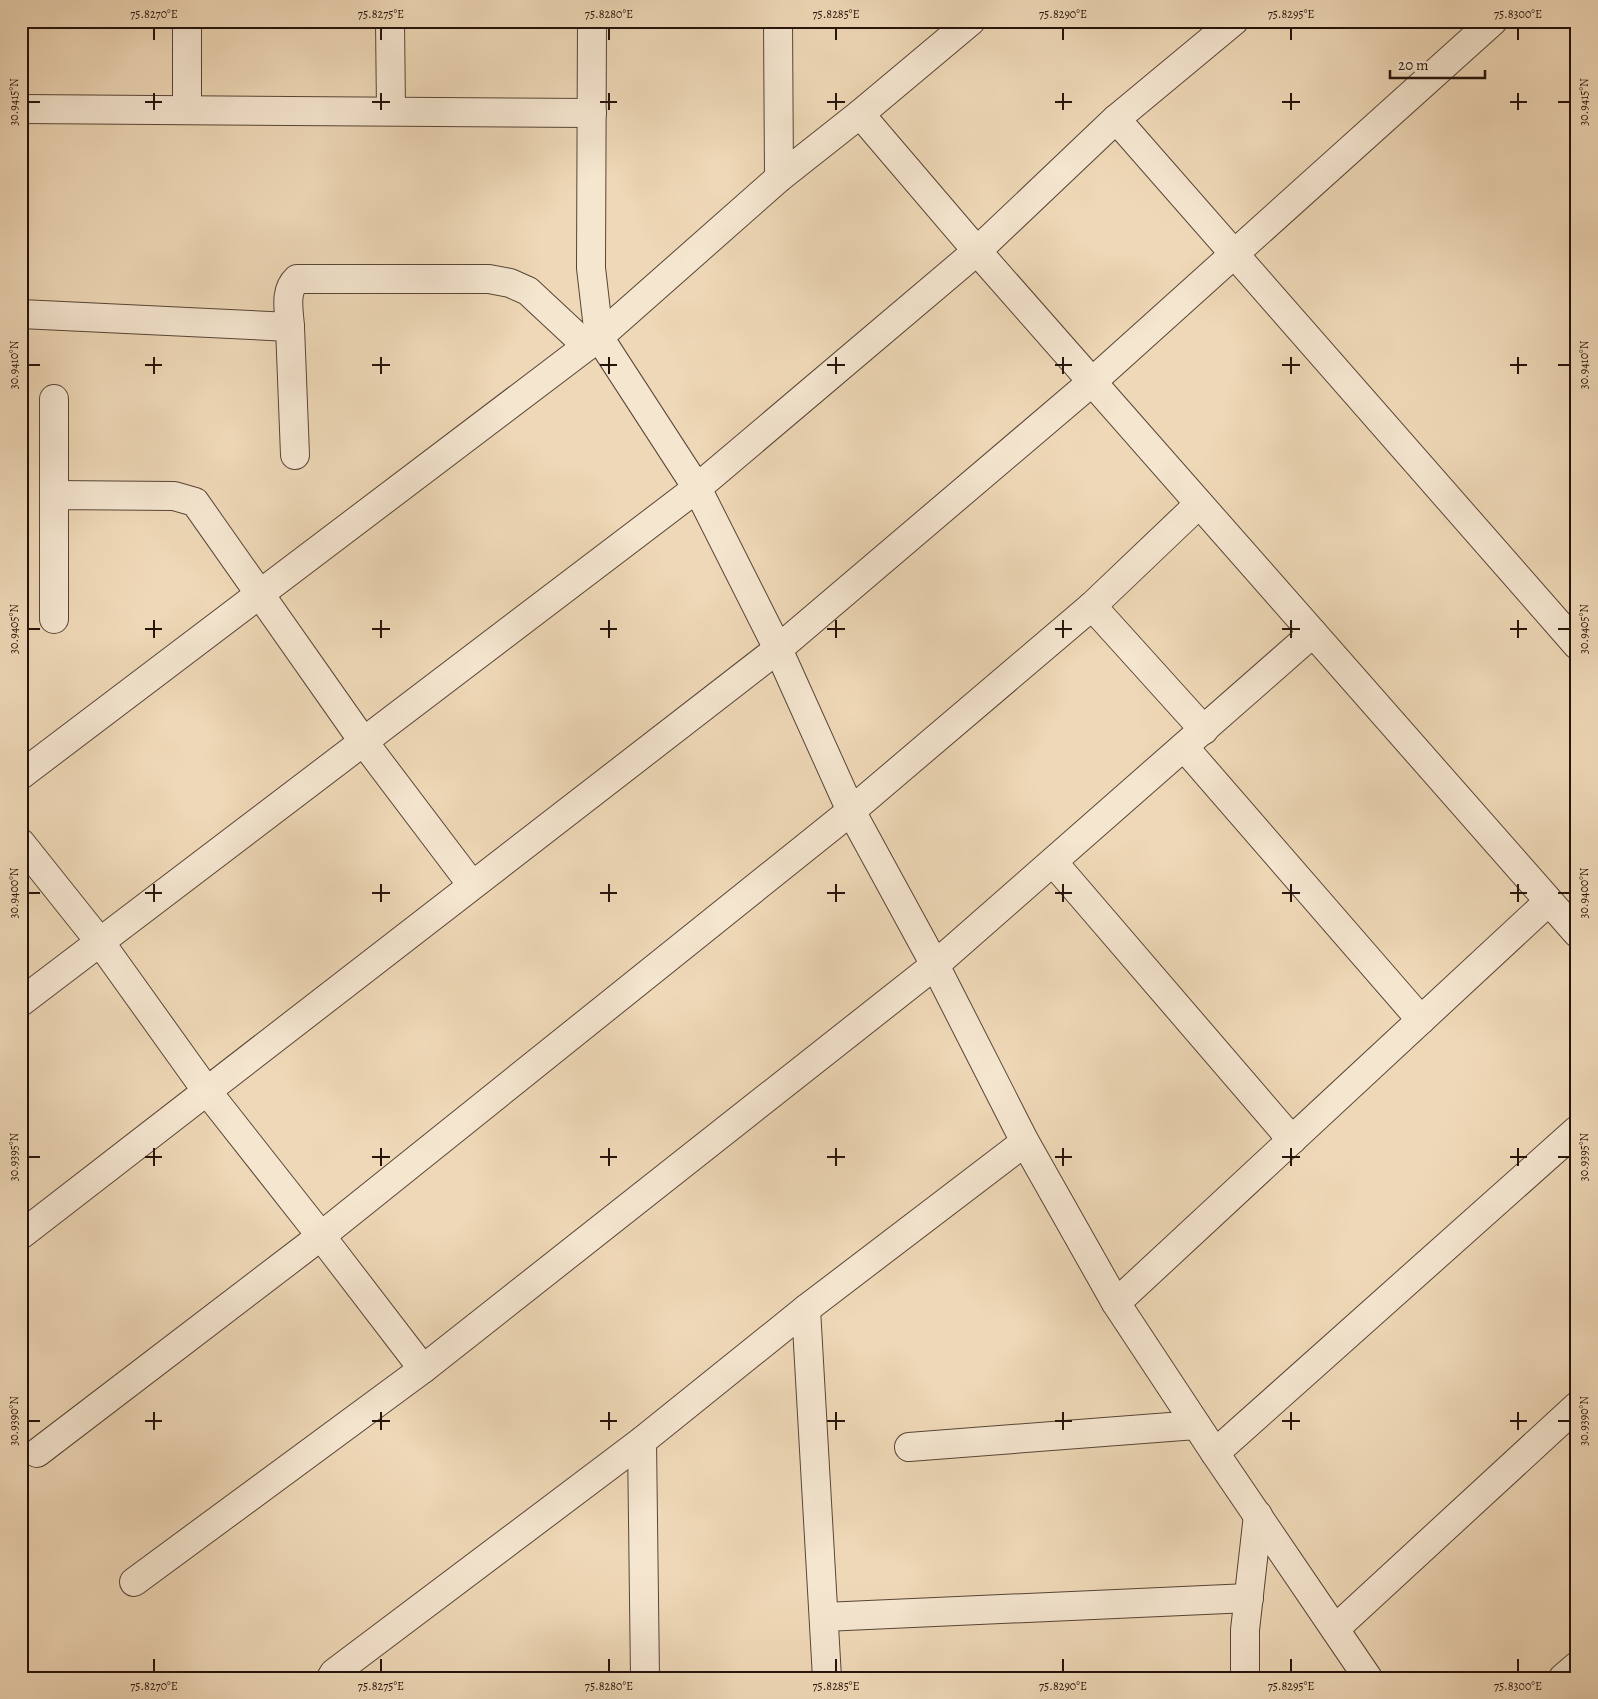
<svg xmlns="http://www.w3.org/2000/svg" width="1598" height="1699" viewBox="0 0 1598 1699" font-family="Alegreya,serif">
<rect width="100%" height="100%" fill="#efd8b7"/>
<filter id="stains"><feTurbulence type="fractalNoise" baseFrequency=".004" numOctaves="4"/><feColorMatrix values="0 0 0 0 .2 0 0 0 0 .09 0 0 0 0 .02 0 0 0 .5 -.17"/></filter>
<radialGradient id="worn" r=".72"><stop offset=".6" stop-color="#630" stop-opacity="0"/><stop offset="1" stop-color="#630" stop-opacity=".3"/></radialGradient>
<g fill="none" stroke-linecap="round" stroke-linejoin="round">
<defs>
<g id="minor">
<polyline points="187,21 187,110"/>
<polyline points="390,21 391,111"/>
<polyline points="592,21 591,268 599,337 697,488 778,649 851,811 935,965 1025,1142 1116,1303 1215,1453 1368,1678"/>
<polyline points="778,21 779,178"/>
<polyline points="21,109 592,113"/>
<polyline points="860,114 971,21"/>
<polyline points="1116,119 1577,645"/>
<path d="M 21,314 L 290,327 C 289,310 284,291 297,279 L 489,279 L 510,283 L 528,291 L 587,346"/>
<polyline points="290,327 295,455"/>
<polyline points="54,399 54,495"/>
<polyline points="1092,606 1204,730"/>
<polyline points="54,619 54,495 174,496 195,502 363,741 472,885"/>
<polyline points="1184,747 1421,1020"/>
<polyline points="21,775 599,337 779,178 860,114 977,251 1577,933"/>
<polyline points="21,843 100,942 206,1090 321,1236 423,1369"/>
<polyline points="1053,862 1292,1140"/>
<polyline points="21,1002 697,488 977,251 1116,119 1234,21"/>
<polyline points="21,1235 778,649 1093,381 1493,21"/>
<polyline points="1116,1303 1548,902"/>
<polyline points="806,1309 827,1678"/>
<polyline points="642,1441 645,1678"/>
<polyline points="909,1447 1196,1425"/>
<polyline points="37,1453 321,1236 851,811 1092,606 1199,504"/>
<polyline points="1215,1453 1577,1130"/>
<polyline points="134,1582 423,1369 935,965 1313,633"/>
<polyline points="824,1617 1249,1598"/>
<polyline points="1335,1629 1577,1406"/>
<polyline points="331,1678 334,1673 642,1441 806,1309 1025,1142"/>
<polyline points="1245,1678 1245,1630 1258,1515"/>
<polyline points="1563,1678 1577,1666"/>
</g>
</defs>
<use href="#minor" stroke="#584537" stroke-width="30"/>
<use href="#minor" stroke="#f5e6d0" stroke-width="28"/>
</g>
<path fill="none" stroke="#26140c" stroke-width="2" d="M 154,28 L 154,40M 381,28 L 381,40M 609,28 L 609,40M 836,28 L 836,40M 1063,28 L 1063,40M 1291,28 L 1291,40M 1518,28 L 1518,40M 154,93 L 154,110M 381,93 L 381,110M 609,93 L 609,110M 836,93 L 836,110M 1063,93 L 1063,110M 1291,93 L 1291,110M 1518,93 L 1518,110M 28,102 L 40,102M 145,102 L 162,102M 372,102 L 390,102M 600,102 L 617,102M 827,102 L 845,102M 1055,102 L 1072,102M 1282,102 L 1300,102M 1510,102 L 1527,102M 1558,102 L 1570,102M 154,357 L 154,374M 381,357 L 381,374M 609,357 L 609,374M 836,357 L 836,374M 1063,357 L 1063,374M 1291,357 L 1291,374M 1518,357 L 1518,374M 28,365 L 40,365M 145,365 L 162,365M 372,365 L 390,365M 600,365 L 617,365M 827,365 L 845,365M 1055,365 L 1072,365M 1282,365 L 1300,365M 1510,365 L 1527,365M 1558,365 L 1570,365M 154,620 L 154,638M 381,620 L 381,638M 609,620 L 609,638M 836,620 L 836,638M 1063,620 L 1063,638M 1291,620 L 1291,638M 1518,620 L 1518,638M 28,629 L 40,629M 145,629 L 162,629M 372,629 L 390,629M 600,629 L 617,629M 827,629 L 845,629M 1055,629 L 1072,629M 1282,629 L 1300,629M 1510,629 L 1527,629M 1558,629 L 1570,629M 154,884 L 154,902M 381,884 L 381,902M 609,884 L 609,902M 836,884 L 836,902M 1063,884 L 1063,902M 1291,884 L 1291,902M 1518,884 L 1518,902M 28,893 L 40,893M 145,893 L 162,893M 372,893 L 390,893M 600,893 L 617,893M 827,893 L 845,893M 1055,893 L 1072,893M 1282,893 L 1300,893M 1510,893 L 1527,893M 1558,893 L 1570,893M 154,1148 L 154,1166M 381,1148 L 381,1166M 609,1148 L 609,1166M 836,1148 L 836,1166M 1063,1148 L 1063,1166M 1291,1148 L 1291,1166M 1518,1148 L 1518,1166M 28,1157 L 40,1157M 145,1157 L 162,1157M 372,1157 L 390,1157M 600,1157 L 617,1157M 827,1157 L 845,1157M 1055,1157 L 1072,1157M 1282,1157 L 1300,1157M 1510,1157 L 1527,1157M 1558,1157 L 1570,1157M 154,1412 L 154,1430M 381,1412 L 381,1430M 609,1412 L 609,1430M 836,1412 L 836,1430M 1063,1412 L 1063,1430M 1291,1412 L 1291,1430M 1518,1412 L 1518,1430M 28,1421 L 40,1421M 145,1421 L 162,1421M 372,1421 L 390,1421M 600,1421 L 617,1421M 827,1421 L 845,1421M 1055,1421 L 1072,1421M 1282,1421 L 1300,1421M 1510,1421 L 1527,1421M 1558,1421 L 1570,1421M 154,1659 L 154,1672M 381,1659 L 381,1672M 609,1659 L 609,1672M 836,1659 L 836,1672M 1063,1659 L 1063,1672M 1291,1659 L 1291,1672M 1518,1659 L 1518,1672"/>
<rect width="1598" height="1699" fill="none" stroke="#efd8b7" stroke-width="55"/>
<path d="M1390 70v8h95v-8" fill="none" stroke="#26140c" stroke-width="2.5"/>
<text x="1398" y="70" font-size="15" fill="#26140c" stroke="#f5e6d0" stroke-width="4" paint-order="stroke">20 m</text>
<rect x="28" y="28" width="1542" height="1644" fill="none" stroke="#26140c" stroke-width="2"/>
<g font-size="12" text-anchor="middle" fill="#26140c">
<text x="154" y="18">75.8270°E</text>
<text x="381" y="18">75.8275°E</text>
<text x="609" y="18">75.8280°E</text>
<text x="836" y="18">75.8285°E</text>
<text x="1063" y="18">75.8290°E</text>
<text x="1291" y="18">75.8295°E</text>
<text x="1518" y="18">75.8300°E</text>
<text transform="translate(14 102) rotate(-90)" y="4">30.9415°N</text>
<text transform="translate(1584 102) rotate(-90)" y="4">30.9415°N</text>
<text transform="translate(14 365) rotate(-90)" y="4">30.9410°N</text>
<text transform="translate(1584 365) rotate(-90)" y="4">30.9410°N</text>
<text transform="translate(14 629) rotate(-90)" y="4">30.9405°N</text>
<text transform="translate(1584 629) rotate(-90)" y="4">30.9405°N</text>
<text transform="translate(14 893) rotate(-90)" y="4">30.9400°N</text>
<text transform="translate(1584 893) rotate(-90)" y="4">30.9400°N</text>
<text transform="translate(14 1157) rotate(-90)" y="4">30.9395°N</text>
<text transform="translate(1584 1157) rotate(-90)" y="4">30.9395°N</text>
<text transform="translate(14 1421) rotate(-90)" y="4">30.9390°N</text>
<text transform="translate(1584 1421) rotate(-90)" y="4">30.9390°N</text>
<text x="154" y="1690">75.8270°E</text>
<text x="381" y="1690">75.8275°E</text>
<text x="609" y="1690">75.8280°E</text>
<text x="836" y="1690">75.8285°E</text>
<text x="1063" y="1690">75.8290°E</text>
<text x="1291" y="1690">75.8295°E</text>
<text x="1518" y="1690">75.8300°E</text>
</g>
<rect width="100%" height="100%" filter="url(#stains)"/>
<rect width="100%" height="100%" fill="url(#worn)"/>
</svg>
